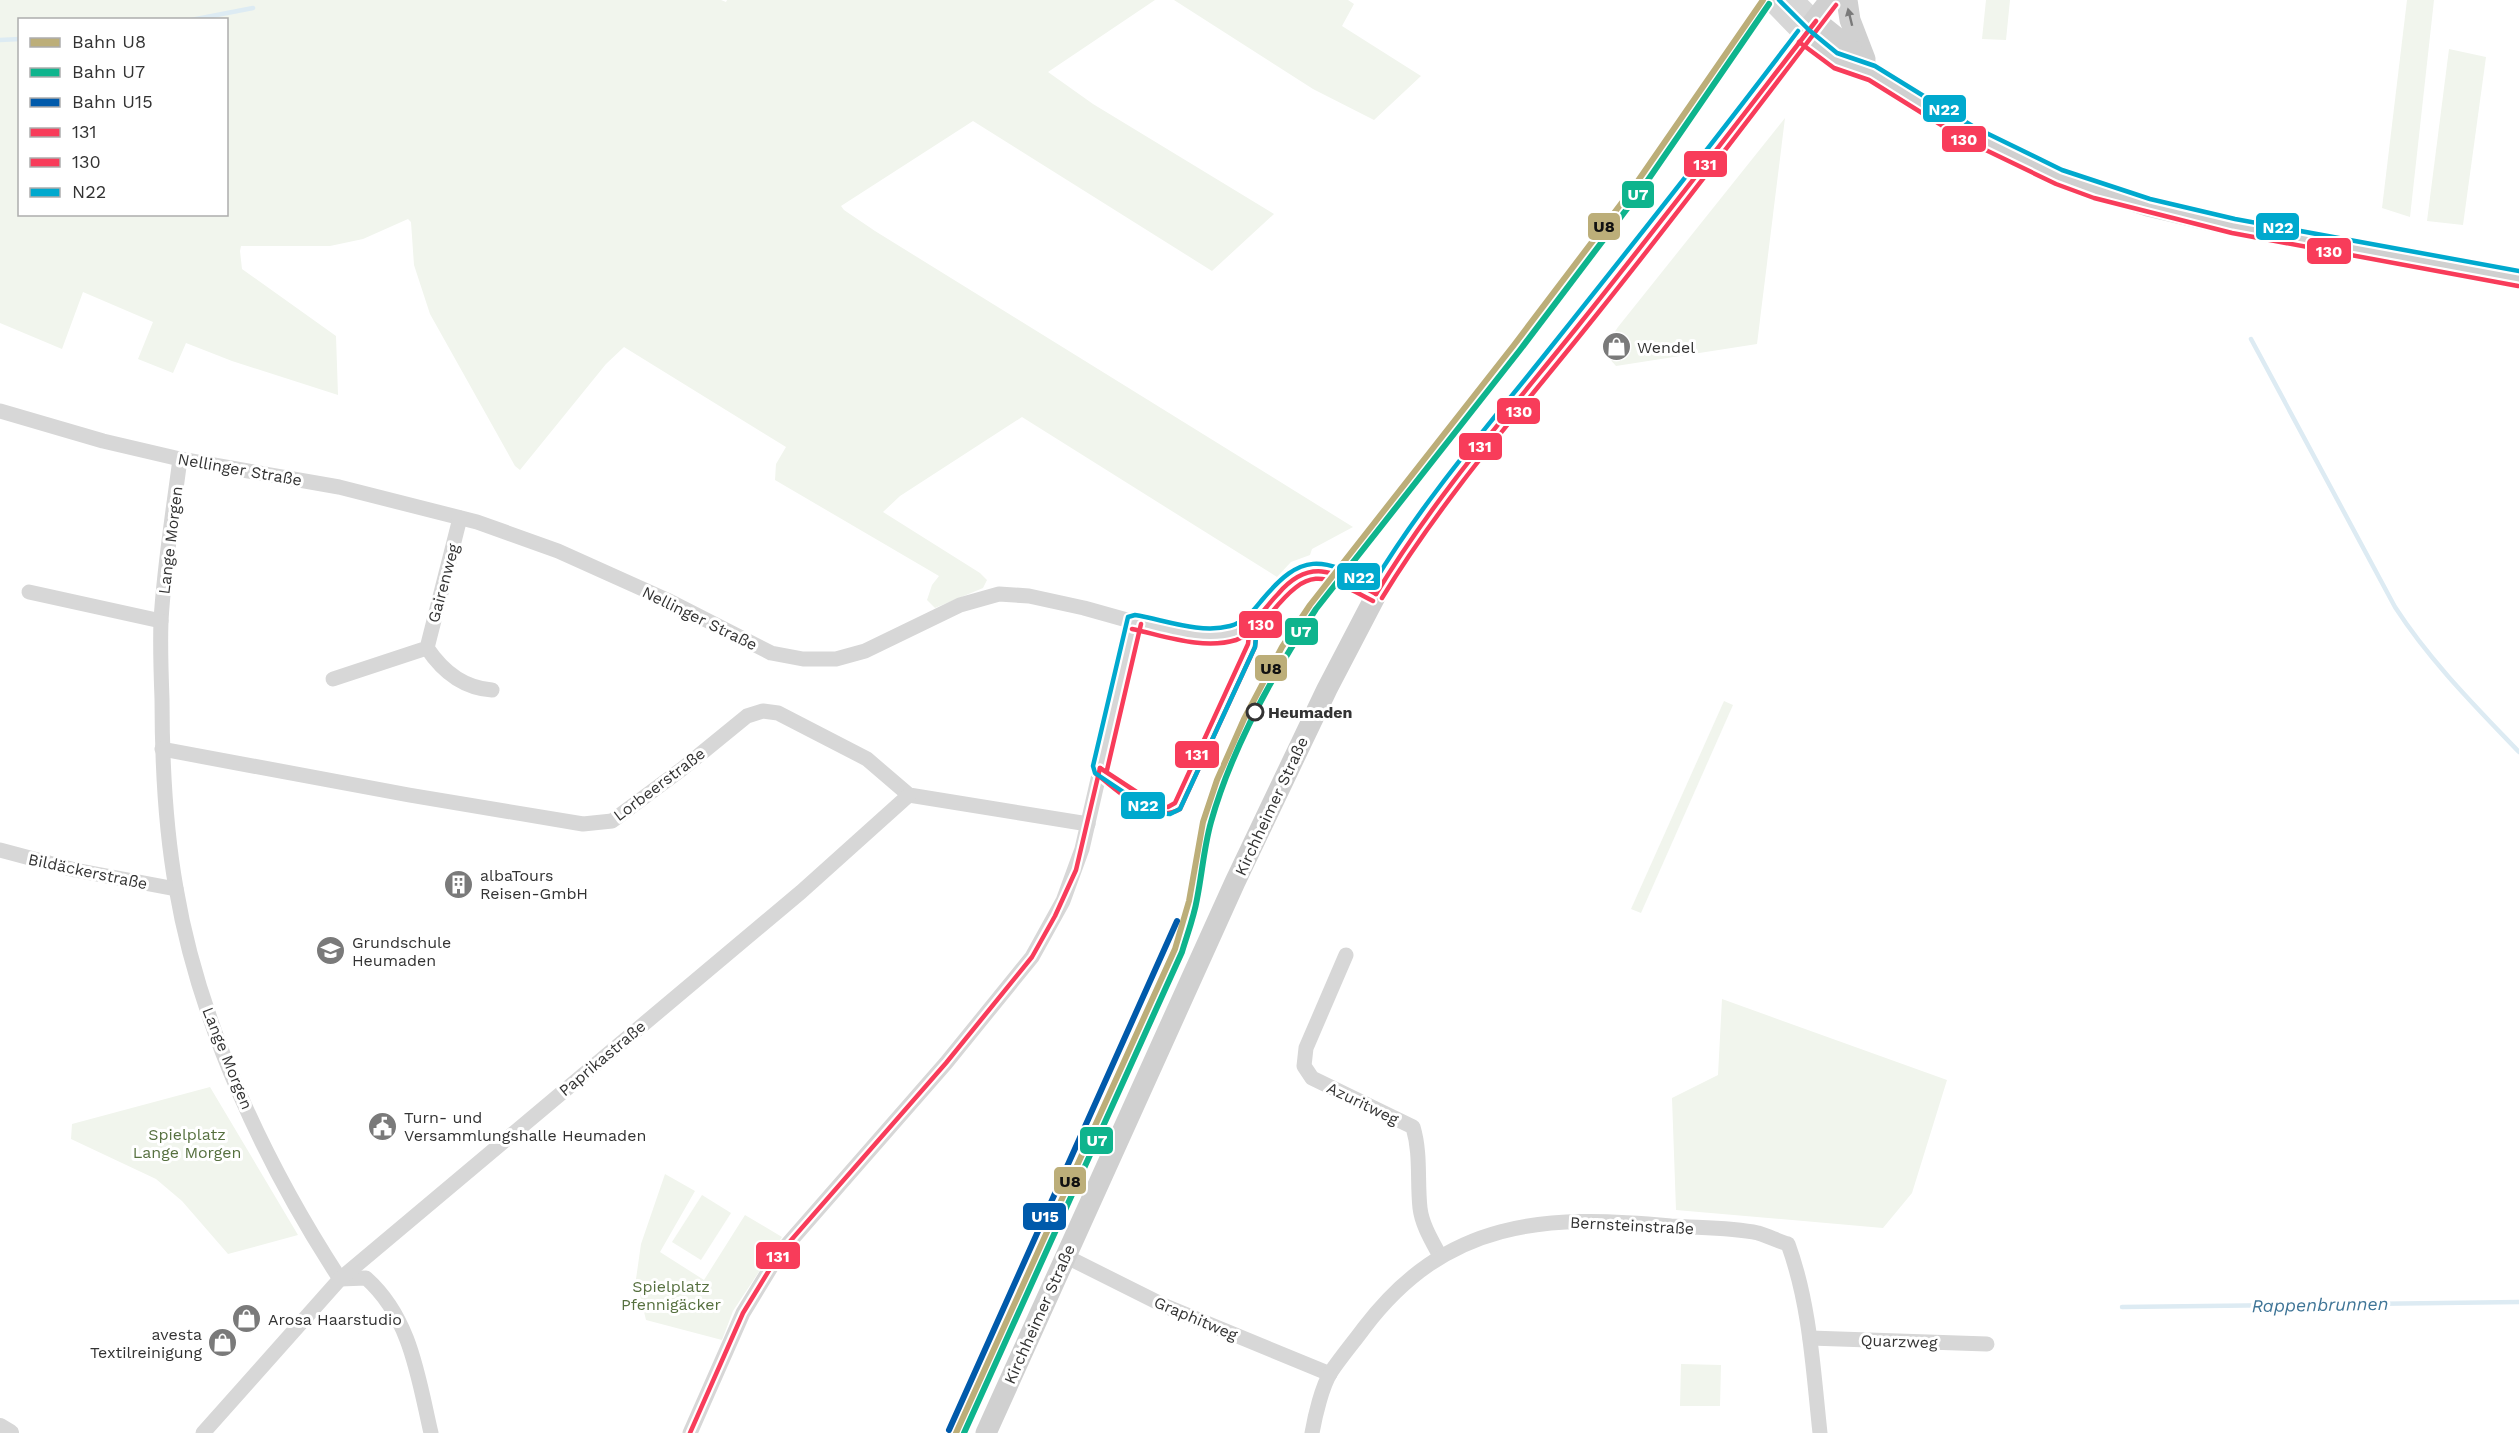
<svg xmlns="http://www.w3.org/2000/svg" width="2519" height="1433" viewBox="0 0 2519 1433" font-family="'Work Sans',sans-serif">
<rect width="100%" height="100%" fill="#fff"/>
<g fill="#f1f5ed" fill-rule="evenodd">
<path d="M 0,0 L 721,0 L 726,2 L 727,0 L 1155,0 L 1048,72 L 1093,104 L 1274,214 L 1212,271 L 973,121 L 841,206 L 844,210 L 875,231 L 1353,527 L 1312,549 L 1310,555 L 1291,562 L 1277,577 L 1022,417 L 900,496 L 883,512 L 980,573 L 987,580 L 983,588 L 935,608 L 927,600 L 932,585 L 939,576 L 775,480 L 776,464 L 786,447 L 624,347 L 606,364 L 520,470 L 515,466 L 430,314 L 414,265 L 411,222 L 408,219 L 363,239 L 330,246 L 241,246 L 240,251 L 242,269 L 336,336 L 338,395 L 232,361 L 186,343 L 173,373 L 138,359 L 153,322 L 83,292 L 62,349 L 0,323 ZM 20,20 L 226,20 L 226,214 L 20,214 Z"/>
<polygon points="1174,0 1348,0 1354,4 1342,26 1421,76 1374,120 1313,89"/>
<polygon points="1986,0 2010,0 2006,40 1982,39"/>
<polygon points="2407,0 2434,0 2410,217 2382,208"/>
<polygon points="2449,49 2486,57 2463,225 2427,221"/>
<polygon points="1785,118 1757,344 1616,366 1607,356 1610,339 1618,327"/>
<polygon points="1724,701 1733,705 1641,913 1631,909"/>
<polygon points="1722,999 1947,1080 1912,1193 1883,1228 1676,1210 1672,1098 1718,1075"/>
<polygon points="210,1087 298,1235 228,1254 182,1201 156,1179 71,1139 72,1124"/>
<polygon points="665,1174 695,1191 660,1252 704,1280 745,1215 782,1237 733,1311 722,1340 646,1320 636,1279 641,1244"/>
<polygon points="702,1195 731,1213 701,1260 672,1242"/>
<polygon points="1681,1364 1721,1365 1720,1406 1680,1406"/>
</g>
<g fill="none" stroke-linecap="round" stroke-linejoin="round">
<g stroke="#ddebf3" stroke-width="4.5">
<polyline points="191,20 253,8"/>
<polyline points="0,40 20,39"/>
<path d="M 2251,339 L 2395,607 C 2430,661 2475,706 2519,752"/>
<polyline points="2122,1307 2519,1302"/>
</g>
<g stroke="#d7d7d7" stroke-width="15">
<polyline points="0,411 103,441 180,459 339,487 477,522 558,551 667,600 771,653 803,659 836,659 865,651 960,605 999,594 1029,596 1084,608 1134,622 1217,636 1236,632 1250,625 1288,581 1308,570 1319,569 1335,573 1376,594"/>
<path d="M 180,459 C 173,513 164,567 161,621 C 160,647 161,673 162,699 C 162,762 165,826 176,888 C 199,1024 265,1164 340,1279 L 366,1278 C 411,1318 418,1377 431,1433"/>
<polyline points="29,592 161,621"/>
<path d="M 427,648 C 443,672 463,688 492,690"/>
<polyline points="333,679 427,648 460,518"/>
<polyline points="162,749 409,795 583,824 612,821 682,769 747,716 763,711 778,713 867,759 909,795 1088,824"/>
<polyline points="0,850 75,870 176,889"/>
<path d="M 1346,955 L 1306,1048 L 1304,1066 L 1312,1078 L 1413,1127 C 1421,1154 1417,1180 1420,1208 C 1422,1225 1432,1241 1440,1256"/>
<polyline points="1065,1256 1165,1306 1330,1374"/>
<polyline points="1810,1338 1987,1344"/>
<polyline points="203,1433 340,1279 801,892 909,795"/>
<polyline points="690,1433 743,1313 779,1254 946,1063 1032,957 1063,901 1082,849 1134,622"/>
<path d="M 1312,1433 C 1315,1416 1322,1386 1331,1372 C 1341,1357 1353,1343 1364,1328 C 1447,1219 1544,1214 1671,1226 C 1699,1228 1730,1227 1758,1233 C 1768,1236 1778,1241 1788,1244 C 1810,1304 1813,1369 1820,1433"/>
</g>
<g stroke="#d7d7d7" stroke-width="18">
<polyline points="1769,0 1804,36"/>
<polyline points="1795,0 1816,21"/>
<polyline points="0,1427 10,1433"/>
</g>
<g stroke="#d0d0d0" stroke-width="21">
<polyline points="1847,0 1850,20 1865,59"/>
<polyline points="1816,21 1846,45 1872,73 1910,98 1970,134 2059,177 2148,206 2233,226 2519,279"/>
<polyline points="1804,36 1838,62 1872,73"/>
<polyline points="986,1433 1235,882 1327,689 1387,574 1404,548 1470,461 1640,249 1830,0"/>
</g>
<defs>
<g id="bus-1">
<path d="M 1376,594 C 1434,498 1508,413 1578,326 C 1659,225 1737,123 1816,21"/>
<path d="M 1250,625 C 1261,616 1268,604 1278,594 C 1311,555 1338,574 1376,594"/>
<polyline points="1100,768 1158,806 1168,807 1175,803 1248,644 1250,625"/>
<polyline points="690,1433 743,1313 779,1254 946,1063 1032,957 1055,916 1076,870 1100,768"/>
</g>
<g id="bus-2">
<polyline points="1799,42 1834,68 1869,80 1967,141 2056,184 2094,198 2232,233 2518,286"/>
<path d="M 1382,598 C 1444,496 1524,406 1598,313 C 1679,212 1757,108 1836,5"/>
<path d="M 1132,629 C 1165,636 1203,650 1236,640 C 1251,635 1262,624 1272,612 C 1311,564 1323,575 1373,601"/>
<polyline points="1107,770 1141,624"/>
<path d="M 1096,774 C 1118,790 1152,826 1180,809 L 1255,647 L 1257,626"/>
</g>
<g id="bus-3">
<polyline points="1779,0 1809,30 1837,53 1875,66 1974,127 2062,170 2150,199 2235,219 2519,271"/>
<path d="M 1257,628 L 1255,647 L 1180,809 L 1170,814 L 1155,813 L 1095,773 L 1093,766 L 1128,617 L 1135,615 C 1165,620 1200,634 1230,626 C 1245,622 1253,611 1262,600 C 1302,552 1321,557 1373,584 C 1424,499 1489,425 1551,347 C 1634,243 1717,138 1798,31"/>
</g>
</defs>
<use href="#bus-1" stroke="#fff" stroke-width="9"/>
<use href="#bus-2" stroke="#fff" stroke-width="9"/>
<use href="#bus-3" stroke="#fff" stroke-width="9"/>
<use href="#bus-1" stroke="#f83c5a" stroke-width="4.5"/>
<use href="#bus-2" stroke="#f83c5a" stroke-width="4.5"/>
<use href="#bus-3" stroke="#00a9ce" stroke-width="4.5"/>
<defs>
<polyline id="rail-1" points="956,1433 1175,949 1189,901 1203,822 1217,780 1244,719 1282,647 1310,605 1514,345 1633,188 1763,0"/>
<path id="rail-2" d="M 964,1433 L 1182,952 C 1187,935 1194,917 1197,899 C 1202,874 1204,847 1211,822 C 1232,747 1273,674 1316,609 L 1520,350 L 1639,193 L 1769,4"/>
<polyline id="rail-3" points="949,1430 1177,921"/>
</defs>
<use href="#rail-1" stroke="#fff" stroke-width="10"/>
<use href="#rail-2" stroke="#fff" stroke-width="10"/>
<use href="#rail-3" stroke="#fff" stroke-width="10"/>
<use href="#rail-1" stroke="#bcae79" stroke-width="6"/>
<use href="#rail-2" stroke="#0eb48d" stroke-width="6"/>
<use href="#rail-3" stroke="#005aab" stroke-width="6"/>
</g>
<defs><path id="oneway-solid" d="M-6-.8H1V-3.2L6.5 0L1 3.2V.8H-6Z" transform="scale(1.5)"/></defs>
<use fill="#7a7a7a" href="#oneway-solid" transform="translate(1850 17) rotate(-104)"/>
<defs>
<symbol id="shop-disc" viewBox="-11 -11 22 22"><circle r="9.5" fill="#7a7a7a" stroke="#fff"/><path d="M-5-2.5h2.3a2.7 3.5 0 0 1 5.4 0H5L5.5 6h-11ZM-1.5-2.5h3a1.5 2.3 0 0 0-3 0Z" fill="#fff"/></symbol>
<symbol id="building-disc" viewBox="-11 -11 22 22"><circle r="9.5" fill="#7a7a7a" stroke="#fff"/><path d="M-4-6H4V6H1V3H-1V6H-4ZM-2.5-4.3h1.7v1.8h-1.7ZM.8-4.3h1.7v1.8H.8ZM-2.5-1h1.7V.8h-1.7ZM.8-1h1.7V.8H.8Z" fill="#fff"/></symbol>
<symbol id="school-disc" viewBox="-11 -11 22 22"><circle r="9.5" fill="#7a7a7a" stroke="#fff"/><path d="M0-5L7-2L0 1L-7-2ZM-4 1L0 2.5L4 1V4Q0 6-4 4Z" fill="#fff"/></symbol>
<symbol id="civic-disc" viewBox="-11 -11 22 22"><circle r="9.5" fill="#7a7a7a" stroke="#fff"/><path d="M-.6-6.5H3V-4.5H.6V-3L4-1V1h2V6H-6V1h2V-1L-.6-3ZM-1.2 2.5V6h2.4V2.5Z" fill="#fff"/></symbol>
</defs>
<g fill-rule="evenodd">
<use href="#shop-disc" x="1600" y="330" width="33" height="33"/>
<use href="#building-disc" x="442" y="868" width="33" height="33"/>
<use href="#school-disc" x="314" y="934" width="33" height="33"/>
<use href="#civic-disc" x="366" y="1110" width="33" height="33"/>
<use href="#shop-disc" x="230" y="1302" width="33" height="33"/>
<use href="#shop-disc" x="206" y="1326" width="33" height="33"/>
</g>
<circle fill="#fff" stroke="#333" stroke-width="3" cx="1255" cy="712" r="8"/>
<g text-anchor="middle" stroke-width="6" stroke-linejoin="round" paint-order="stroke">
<g font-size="16" fill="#333" stroke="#fff" text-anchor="start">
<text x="1637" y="353">Wendel</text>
<text x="480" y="881">albaTours<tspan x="480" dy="18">Reisen-GmbH</tspan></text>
<text x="352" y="948">Grundschule<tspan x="352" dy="18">Heumaden</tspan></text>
<text x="404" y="1123">Turn- und<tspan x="404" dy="18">Versammlungshalle Heumaden</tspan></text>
<text x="268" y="1325">Arosa Haarstudio</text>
<text x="202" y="1340" text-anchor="end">avesta<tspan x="202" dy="18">Textilreinigung</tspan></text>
</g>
<g font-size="16" fill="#333" stroke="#fff">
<text transform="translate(240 469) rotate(10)" y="6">Nellinger Straße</text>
<text transform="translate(170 540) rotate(-83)" y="6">Lange Morgen</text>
<text transform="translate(443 583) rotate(-75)" y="6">Gairenweg</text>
<text transform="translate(700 618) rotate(26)" y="6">Nellinger Straße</text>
<text transform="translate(659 784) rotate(-37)" y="6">Lorbeerstraße</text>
<text transform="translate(1271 806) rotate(-65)" y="6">Kirchheimer Straße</text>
<text transform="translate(88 871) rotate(12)" y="6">Bildäckerstraße</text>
<text transform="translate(228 1058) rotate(68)" y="6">Lange Morgen</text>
<text transform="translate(602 1058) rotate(-40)" y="6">Paprikastraße</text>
<text transform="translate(1363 1103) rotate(26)" y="6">Azuritweg</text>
<text transform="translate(1632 1225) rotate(3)" y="6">Bernsteinstraße</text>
<text transform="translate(1039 1314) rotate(-66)" y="6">Kirchheimer Straße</text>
<text transform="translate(1196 1318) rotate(23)" y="6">Graphitweg</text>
<text transform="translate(1899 1341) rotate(2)" y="6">Quarzweg</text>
</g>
<g font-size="16" font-weight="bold" fill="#333" stroke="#fff" text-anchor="start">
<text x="1268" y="718">Heumaden</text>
</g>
<g font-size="16" fill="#56703f" stroke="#fff">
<text x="187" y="1140">Spielplatz<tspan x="187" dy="18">Lange Morgen</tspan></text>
<text x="671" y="1292">Spielplatz<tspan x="671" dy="18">Pfennigäcker</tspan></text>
</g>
<g font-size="18" font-style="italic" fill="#3f7597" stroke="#fff">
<text transform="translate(2320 1305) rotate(-1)" y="6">Rappenbrunnen</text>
</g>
</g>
<g stroke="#fff" stroke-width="2">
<rect x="1922" y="94" width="45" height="29" rx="6" fill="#00a9ce"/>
<rect x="1941" y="125" width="46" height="28" rx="6" fill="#f83c5a"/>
<rect x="1683" y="150" width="45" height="28" rx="6" fill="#f83c5a"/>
<rect x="1621" y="180" width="34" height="29" rx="6" fill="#0eb48d"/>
<rect x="1587" y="212" width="34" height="29" rx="6" fill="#bcae79"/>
<rect x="2255" y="212" width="45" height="29" rx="6" fill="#00a9ce"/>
<rect x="2306" y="237" width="46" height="28" rx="6" fill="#f83c5a"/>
<rect x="1496" y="397" width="45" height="28" rx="6" fill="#f83c5a"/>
<rect x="1458" y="432" width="45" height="29" rx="6" fill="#f83c5a"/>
<rect x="1336" y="562" width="45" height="29" rx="6" fill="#00a9ce"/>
<rect x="1238" y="610" width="45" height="29" rx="6" fill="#f83c5a"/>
<rect x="1284" y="617" width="35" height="29" rx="6" fill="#0eb48d"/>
<rect x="1254" y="654" width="34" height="28" rx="6" fill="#bcae79"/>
<rect x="1174" y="740" width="46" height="29" rx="6" fill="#f83c5a"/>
<rect x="1120" y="791" width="46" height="29" rx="6" fill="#00a9ce"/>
<rect x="1079" y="1126" width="35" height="29" rx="6" fill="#0eb48d"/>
<rect x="1053" y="1166" width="34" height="29" rx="6" fill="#bcae79"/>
<rect x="1022" y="1202" width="45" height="29" rx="6" fill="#005aab"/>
<rect x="755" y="1241" width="46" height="29" rx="6" fill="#f83c5a"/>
</g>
<g font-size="16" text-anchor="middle" font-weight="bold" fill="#fff">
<text x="1944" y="115">N22</text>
<text x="1964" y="145">130</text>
<text x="1705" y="170">131</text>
<text x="1638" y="200">U7</text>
<text x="2278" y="233">N22</text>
<text x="2329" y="257">130</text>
<text x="1519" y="417">130</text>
<text x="1480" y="452">131</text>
<text x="1359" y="583">N22</text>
<text x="1261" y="630">130</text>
<text x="1301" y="637">U7</text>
<text x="1197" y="760">131</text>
<text x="1143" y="811">N22</text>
<text x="1097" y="1146">U7</text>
<text x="1045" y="1222">U15</text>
<text x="778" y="1262">131</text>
</g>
<g font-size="16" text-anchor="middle" font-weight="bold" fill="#111">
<text x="1604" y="232">U8</text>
<text x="1271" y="674">U8</text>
<text x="1070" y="1187">U8</text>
</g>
<rect x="18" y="18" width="210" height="198" fill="#ffffff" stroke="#adadad" stroke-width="1.5"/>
<rect x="30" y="38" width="30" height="9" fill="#bcae79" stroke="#adadad" stroke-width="1.5"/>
<text x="72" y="48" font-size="18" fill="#333333">Bahn U8</text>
<rect x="30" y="68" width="30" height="9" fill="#0eb48d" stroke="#adadad" stroke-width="1.5"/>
<text x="72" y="78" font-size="18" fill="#333333">Bahn U7</text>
<rect x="30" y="98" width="30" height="9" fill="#005aab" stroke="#adadad" stroke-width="1.5"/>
<text x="72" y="108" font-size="18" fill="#333333">Bahn U15</text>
<rect x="30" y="128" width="30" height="9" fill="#f83c5a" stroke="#adadad" stroke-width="1.5"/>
<text x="72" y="138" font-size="18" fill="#333333">131</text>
<rect x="30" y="158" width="30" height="9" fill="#f83c5a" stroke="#adadad" stroke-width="1.5"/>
<text x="72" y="168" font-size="18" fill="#333333">130</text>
<rect x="30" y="188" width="30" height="9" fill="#00a9ce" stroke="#adadad" stroke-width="1.5"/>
<text x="72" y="198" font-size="18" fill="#333333">N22</text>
</svg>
